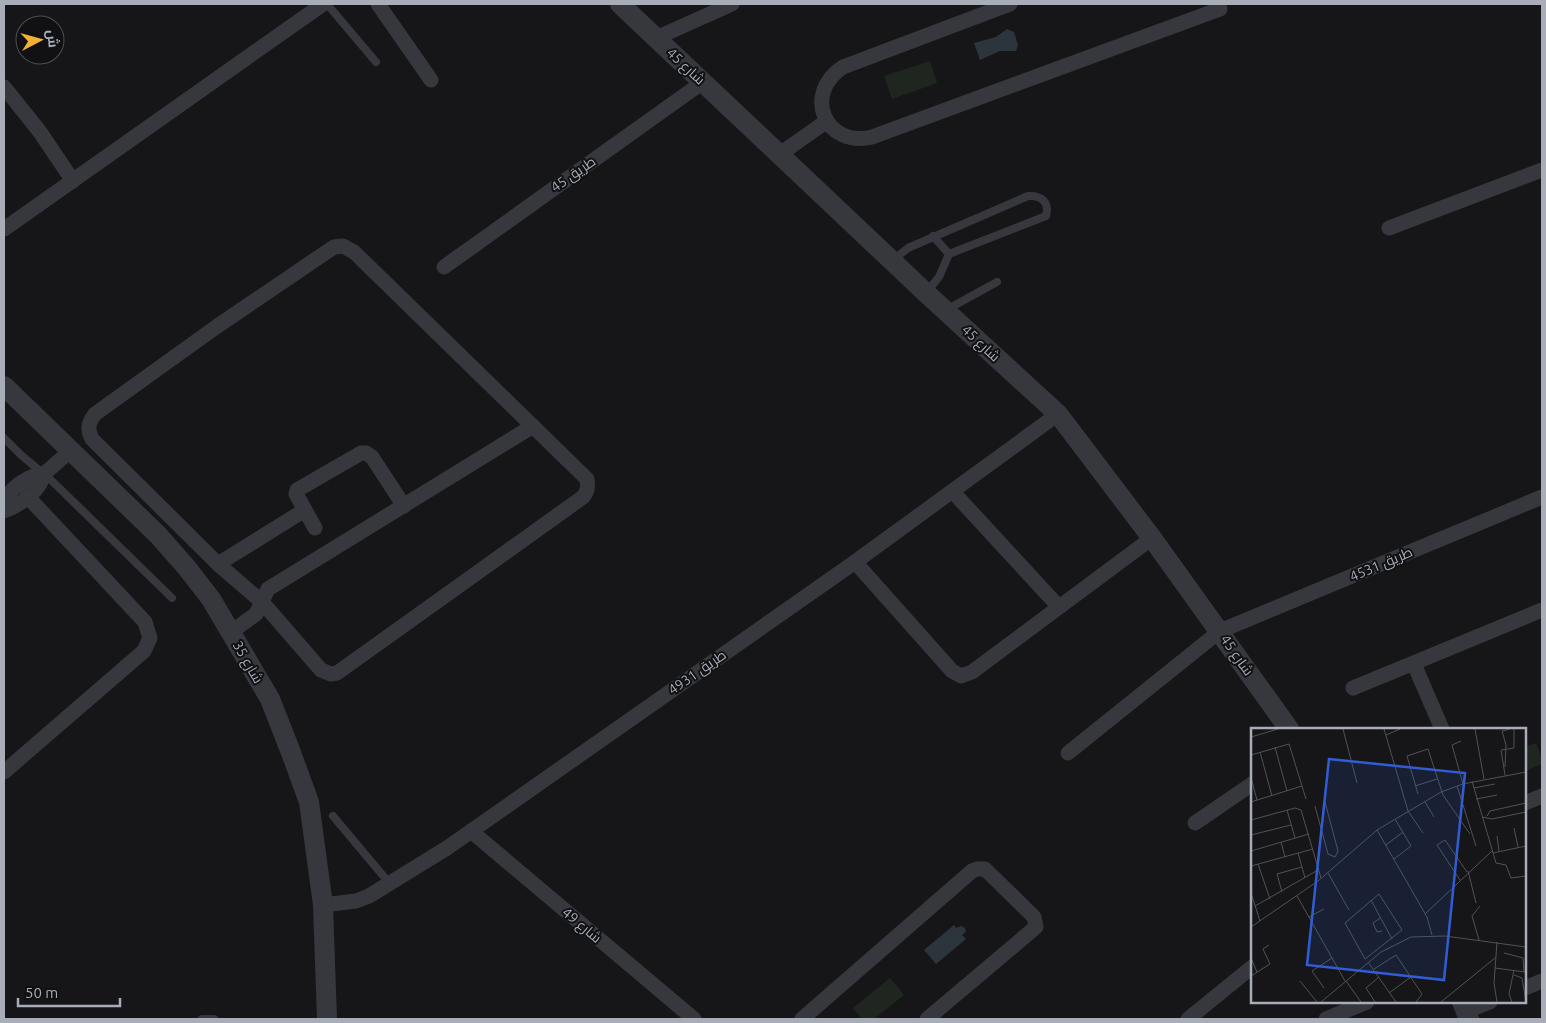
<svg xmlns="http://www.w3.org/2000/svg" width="1546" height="1023" viewBox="0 0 1546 1023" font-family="Ubuntu,Cairo,sans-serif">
<rect width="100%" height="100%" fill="#161618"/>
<g fill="#1e261f">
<polygon points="930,61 937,83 892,99 884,76"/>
<polygon points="1536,743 1542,759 1542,764 1525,771 1525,747"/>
<polygon points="890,978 904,995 874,1019 862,1019 853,1008"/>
</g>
<g fill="#2c353c">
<polygon points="1007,29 1014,32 1018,45 1016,51 1000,51 980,60 974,43 996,37"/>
<polygon points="954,925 956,928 961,926 965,928 966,932 962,935 966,939 936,964 924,950"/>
</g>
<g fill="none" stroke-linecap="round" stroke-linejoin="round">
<g stroke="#37383d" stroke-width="8">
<polyline points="327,4 376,62"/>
<polyline points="933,236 949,254"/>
<path d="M 893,260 L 908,248 L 1028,196 C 1041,195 1050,202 1046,216 L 949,254 L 939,277 L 926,293"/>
<polyline points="946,310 997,282"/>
<polyline points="4,438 21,455 51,480 172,598"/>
<polyline points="333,816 390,884"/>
<polyline points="202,1019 214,1019"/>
</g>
<g stroke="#37383d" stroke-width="15">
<polyline points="378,4 431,80"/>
<path d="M 1010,4 L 843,67 C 802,94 825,148 872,137 L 1220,9"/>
<polyline points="656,38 732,4"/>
<polyline points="4,87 40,132 73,181"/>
<polyline points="780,154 827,121"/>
<polyline points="1389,228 1542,170"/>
<polyline points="4,229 323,4"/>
<path d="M 343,246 L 354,252 L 587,479 C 588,486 588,491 583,497 L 337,673 L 331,674 L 321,670 L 262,602 L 218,564 L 92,439 C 87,429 88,423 95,414 L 216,327 L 325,253 L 334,247 Z"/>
<polyline points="444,267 703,82"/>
<polyline points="953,492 1059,607"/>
<path d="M 4,501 C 12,487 28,475 44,474"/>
<path d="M 4,511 C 19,506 41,490 44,474 L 70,451"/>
<polyline points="315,528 296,494 297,490 361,453 366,453 372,457 404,506"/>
<polyline points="855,562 952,671 961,676 972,672 1152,538"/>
<polyline points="218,564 305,510"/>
<polyline points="231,632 256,614 268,589 533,426"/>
<polyline points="1414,664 1442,729"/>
<polyline points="1353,688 1542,610"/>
<polyline points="1068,753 1220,631 1542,497"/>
<polyline points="4,772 144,651 150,638 145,622 27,496"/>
<polyline points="1525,803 1542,796"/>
<polyline points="1195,823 1252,784"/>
<polyline points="471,831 694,1019"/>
<polyline points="323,905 356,901 369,896 447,848 855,562 1058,414"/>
<polyline points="1525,988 1542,981"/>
<polyline points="1466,1011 1490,1002"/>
<polyline points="802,1019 972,871 977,869 985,869 1034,917 1036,927 927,1019"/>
<polyline points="1188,1019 1252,967"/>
<polyline points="1326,1019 1367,1002"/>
</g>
<g stroke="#37383d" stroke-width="20">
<polyline points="620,4 926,293 1058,414 1152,538 1289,729"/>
<polyline points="4,386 158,535 187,568 211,599 270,699 290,750 309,802 323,905 327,1019"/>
<polyline points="1462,1002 1469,1019"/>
</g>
</g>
<g text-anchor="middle" stroke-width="4" stroke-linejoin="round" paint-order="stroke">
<g font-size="14" fill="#a8adb8" stroke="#111113">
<text transform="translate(686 66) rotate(43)" y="5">شارع 45</text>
<text transform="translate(573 174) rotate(-35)" y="5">طريق 45</text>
<text transform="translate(981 343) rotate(43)" y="5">شارع 45</text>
<text transform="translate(1381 564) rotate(-23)" y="5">طريق 4531</text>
<text transform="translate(1237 655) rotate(55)" y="5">شارع 45</text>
<text transform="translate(248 662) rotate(60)" y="5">شارع 35</text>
<text transform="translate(697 672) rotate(-35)" y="5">طريق 4931</text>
<text transform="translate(582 925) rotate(40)" y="5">شارع 49</text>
</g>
</g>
<g transform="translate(1251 728)">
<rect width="275" height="275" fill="#161618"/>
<path fill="none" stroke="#505258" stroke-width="1" d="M 92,1 L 106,55M 133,1 L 157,83 L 172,105M 224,1 L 233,51M 135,7 L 149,1M 0,9 L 27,1M 210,13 L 201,17 L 212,56M 24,19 L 36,63M 9,24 L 21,68M 0,27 L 38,16 L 55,71M 254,39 L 255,17 L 251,3 L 259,1M 254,47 L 250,22 L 263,20 L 263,1M 0,50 L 6,72M 221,53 L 245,135 L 255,137 L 260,150 L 275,148M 164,58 L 186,51M 206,58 L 225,118M 223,60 L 244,56M 167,66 L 156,28 L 177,21 L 192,67 L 219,106M 225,71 L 246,67M 0,74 L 51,58M 174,74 L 183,89M 64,78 L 77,126 L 84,129 L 87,123 L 74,74M 36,82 L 44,110M 236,88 L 239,83 L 275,75M 231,89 L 241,91 L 275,84M 0,92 L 44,80 L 50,82 L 70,150M 263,100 L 267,119M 126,102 L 176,189 L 181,207M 0,107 L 40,97M 246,108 L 248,123M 30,114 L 34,129M 135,117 L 152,104M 0,123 L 58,106M 47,125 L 54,150M 242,125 L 275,118M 143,131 L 160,118 L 144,91M 7,136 L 19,171M 0,138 L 62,121M 217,143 L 225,175M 77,145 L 98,182M 209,152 L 186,117 L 194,112 L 216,144M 31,164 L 26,146 L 51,139M 0,165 L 9,193M 128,166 L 151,202 L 114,231 L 94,195 ZM 46,168 L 94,253M 120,172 L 141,211M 4,178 L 67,142M 174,186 L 241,123M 58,189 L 73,181M 129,190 L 122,195 L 126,204 L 131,203M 0,199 L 67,153 L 126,102 L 190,64 L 212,56 L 275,44M 228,212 L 221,188 L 229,178M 246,214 L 243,255 L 246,274M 253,225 L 272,230 L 273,244M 0,230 L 6,244M 117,234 L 145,274M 244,240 L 274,244M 123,241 L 145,227 L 171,266 L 165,274M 263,247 L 271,250 L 275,274M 0,248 L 19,236 L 12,221 L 18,217M 49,253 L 66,274M 95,253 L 110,274M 73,260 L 61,243 L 81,230M 138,265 L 160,249M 70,274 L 130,224 L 160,209 L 194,208 L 275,219M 124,274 L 115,260 L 128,249M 190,274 L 244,230M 261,274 L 258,266 L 263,242"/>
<path fill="#325cd3" fill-opacity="0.15" stroke="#325cd3" stroke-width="2.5" d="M 78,31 L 214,45 L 193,252 L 56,237 Z"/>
<rect width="275" height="275" fill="none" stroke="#a8adb8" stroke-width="2.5"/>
</g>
<rect width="1546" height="1023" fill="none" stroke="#a8adb8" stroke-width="10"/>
<g transform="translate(40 40) rotate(84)"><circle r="24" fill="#111113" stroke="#4d4f55"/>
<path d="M0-4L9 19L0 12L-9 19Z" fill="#f2b134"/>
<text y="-8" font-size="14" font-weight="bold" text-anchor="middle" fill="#a8adb8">ش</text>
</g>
<path d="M18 998v8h102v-8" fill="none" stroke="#a8adb8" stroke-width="2.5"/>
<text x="25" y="998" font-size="15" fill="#a8adb8" stroke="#111113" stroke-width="4" paint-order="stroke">50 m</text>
</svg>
